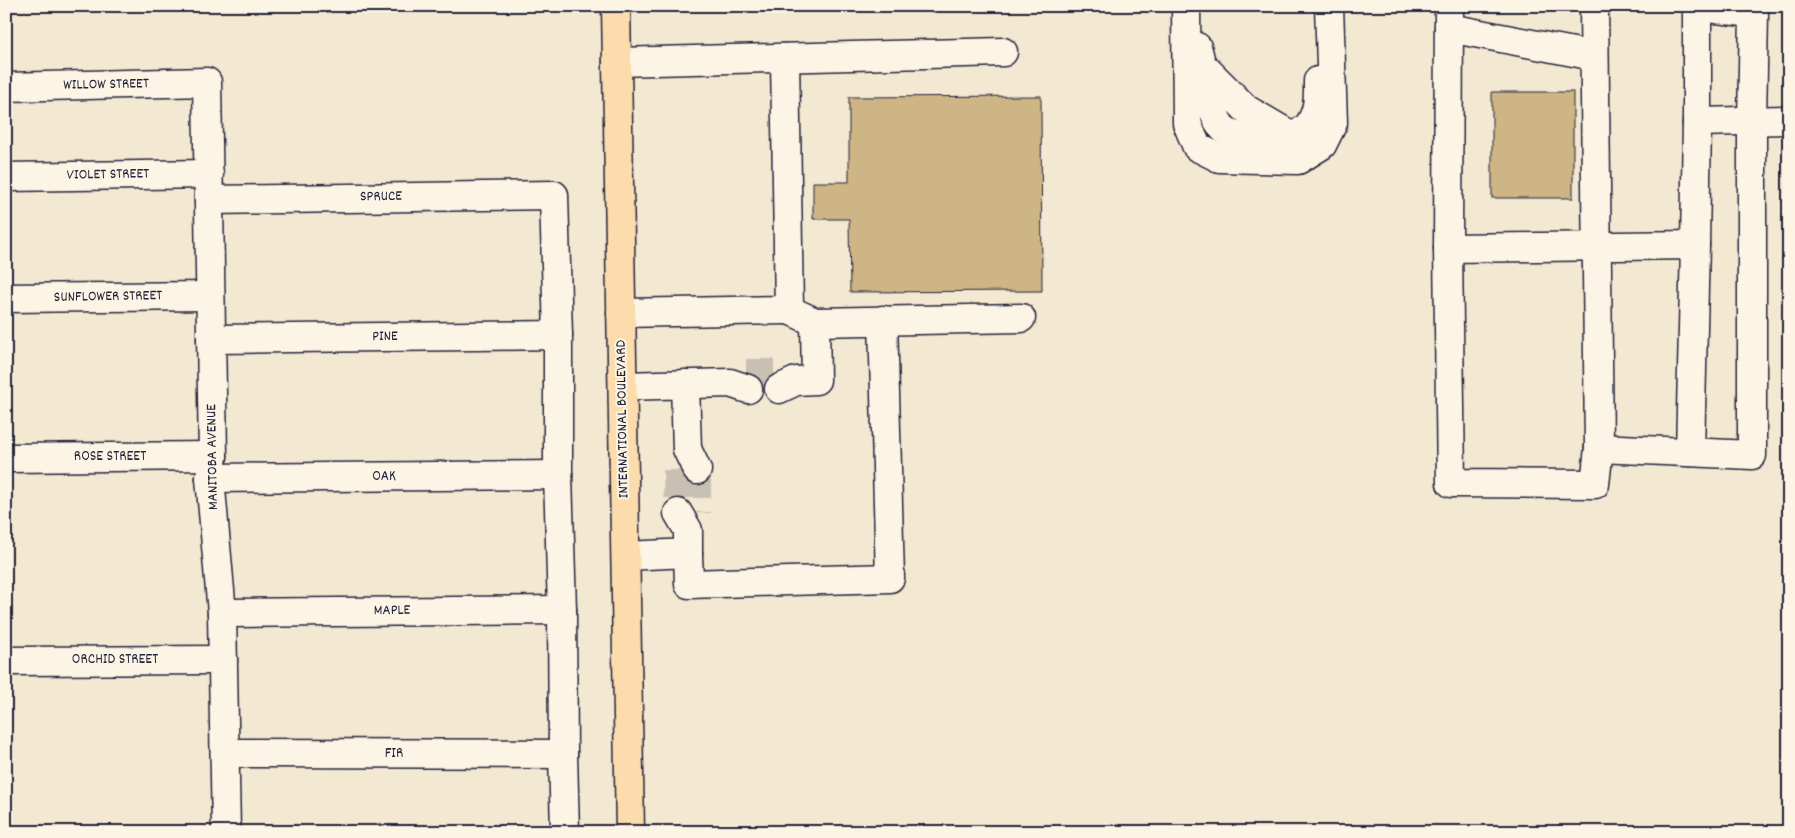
<svg xmlns="http://www.w3.org/2000/svg" width="1795" height="838" font-family="Dekko,sans-serif">
<rect width="100%" height="100%" fill="#f3e8d2"/>
<filter id="ink" filterUnits="userSpaceOnUse"><feTurbulence type="fractalNoise" baseFrequency=".02" numOctaves="2"/><feDisplacementMap in="SourceGraphic" scale="10" xChannelSelector="R" yChannelSelector="G"/><feConvolveMatrix kernelMatrix="1 2 1 2 8 2 1 2 1" color-interpolation-filters="sRGB"/></filter>
<g filter="url(#ink)">
<g fill="#ceb585" stroke="#22223b">
<rect x="1492" y="92" width="81" height="106"/>
<polygon points="1041,96 1042,291 850,292 849,219 813,219 813,182 849,182 849,97"/>
</g>
<g fill="none" stroke-linecap="round" stroke-linejoin="round">
<g stroke="#c9c0b4" stroke-width="28" stroke-dasharray="28 14" stroke-linecap="butt">
<polyline points="746,373 778,373"/>
<polyline points="677,470 678,513"/>
<polyline points="697,470 697,513"/>
</g>
<g stroke="#22223b" stroke-width="31">
<g id="minor">
<polyline points="1186,6 1187,123 1197,147 1219,158 1298,160 1322,145 1333,123 1329,6"/>
<polyline points="1449,6 1448,248 1451,483 1595,484 1599,448"/>
<polyline points="1594,6 1599,448 1752,455 1752,121 1754,13 1697,7 1697,125"/>
<polyline points="1449,28 1594,56"/>
<path d="M1197,47C1203,66 1210,119 1225,130C1231,134 1244,138 1251,139C1265,140 1301,137 1309,125C1319,111 1318,97 1318,81"/>
<polyline points="617,62 1003,52"/>
<polyline points="1203,66 1246,109 1292,136"/>
<polyline points="6,87 207,82 213,456 210,478 222,613 226,832"/>
<polyline points="6,177 209,174"/>
<polyline points="209,200 554,195 558,335 558,475 562,610 563,754 565,832"/>
<polyline points="1448,248 1695,245 1697,122 1789,120"/>
<polyline points="6,298 209,296"/>
<polyline points="789,310 815,322 1021,318"/>
<polyline points="621,313 789,310 785,58"/>
<polyline points="211,339 558,335"/>
<polyline points="685,384 687,449 697,470"/>
<polyline points="623,386 730,383 748,389"/>
<polyline points="779,389 796,381 816,380 815,322"/>
<polyline points="1690,452 1695,245"/>
<polyline points="6,458 213,456"/>
<polyline points="210,478 558,475"/>
<polyline points="688,553 689,584 890,578 883,320"/>
<polyline points="626,556 688,553 688,530 678,513"/>
<polyline points="222,613 562,610"/>
<polyline points="6,661 223,660"/>
<polyline points="225,753 563,754"/>
</g>
</g>
<g stroke="#22223b" stroke-width="31">
<polyline id="major" points="616,6 630,832"/>
</g>
<use href="#minor" stroke="#fcf5e5" stroke-width="28"/>
<use href="#major" stroke="#fcdcac" stroke-width="28"/>
</g>
</g>
<g text-anchor="middle" dominant-baseline="central" stroke-width="4" stroke-linejoin="round" paint-order="stroke">
<g font-size="15" fill="#22223b" stroke="#fcf5e5">
<text transform="translate(106 85) rotate(-1)">WILLOW STREET</text>
<text transform="translate(108 175) rotate(-1)">VIOLET STREET</text>
<text transform="translate(381 197) rotate(-1)">SPRUCE</text>
<text transform="translate(108 297) rotate(-1)">SUNFLOWER STREET</text>
<text transform="translate(385 337) rotate(-1)">PINE</text>
<text transform="translate(623 419) rotate(-91)">INTERNATIONAL BOULEVARD</text>
<text x="110" y="457">ROSE STREET</text>
<text transform="translate(213 457) rotate(-91)">MANITOBA AVENUE</text>
<text x="384" y="477">OAK</text>
<text transform="translate(392 611) rotate(-1)">MAPLE</text>
<text x="115" y="660">ORCHID STREET</text>
<text x="394" y="754">FIR</text>
</g>
</g>
<rect width="1795" height="838" fill="none" stroke="#fcf5e5" stroke-width="25"/>
<rect x="12" y="12" width="1770" height="813" fill="none" stroke="#22223b" stroke-width="2" filter="url(#ink)"/>
</svg>
